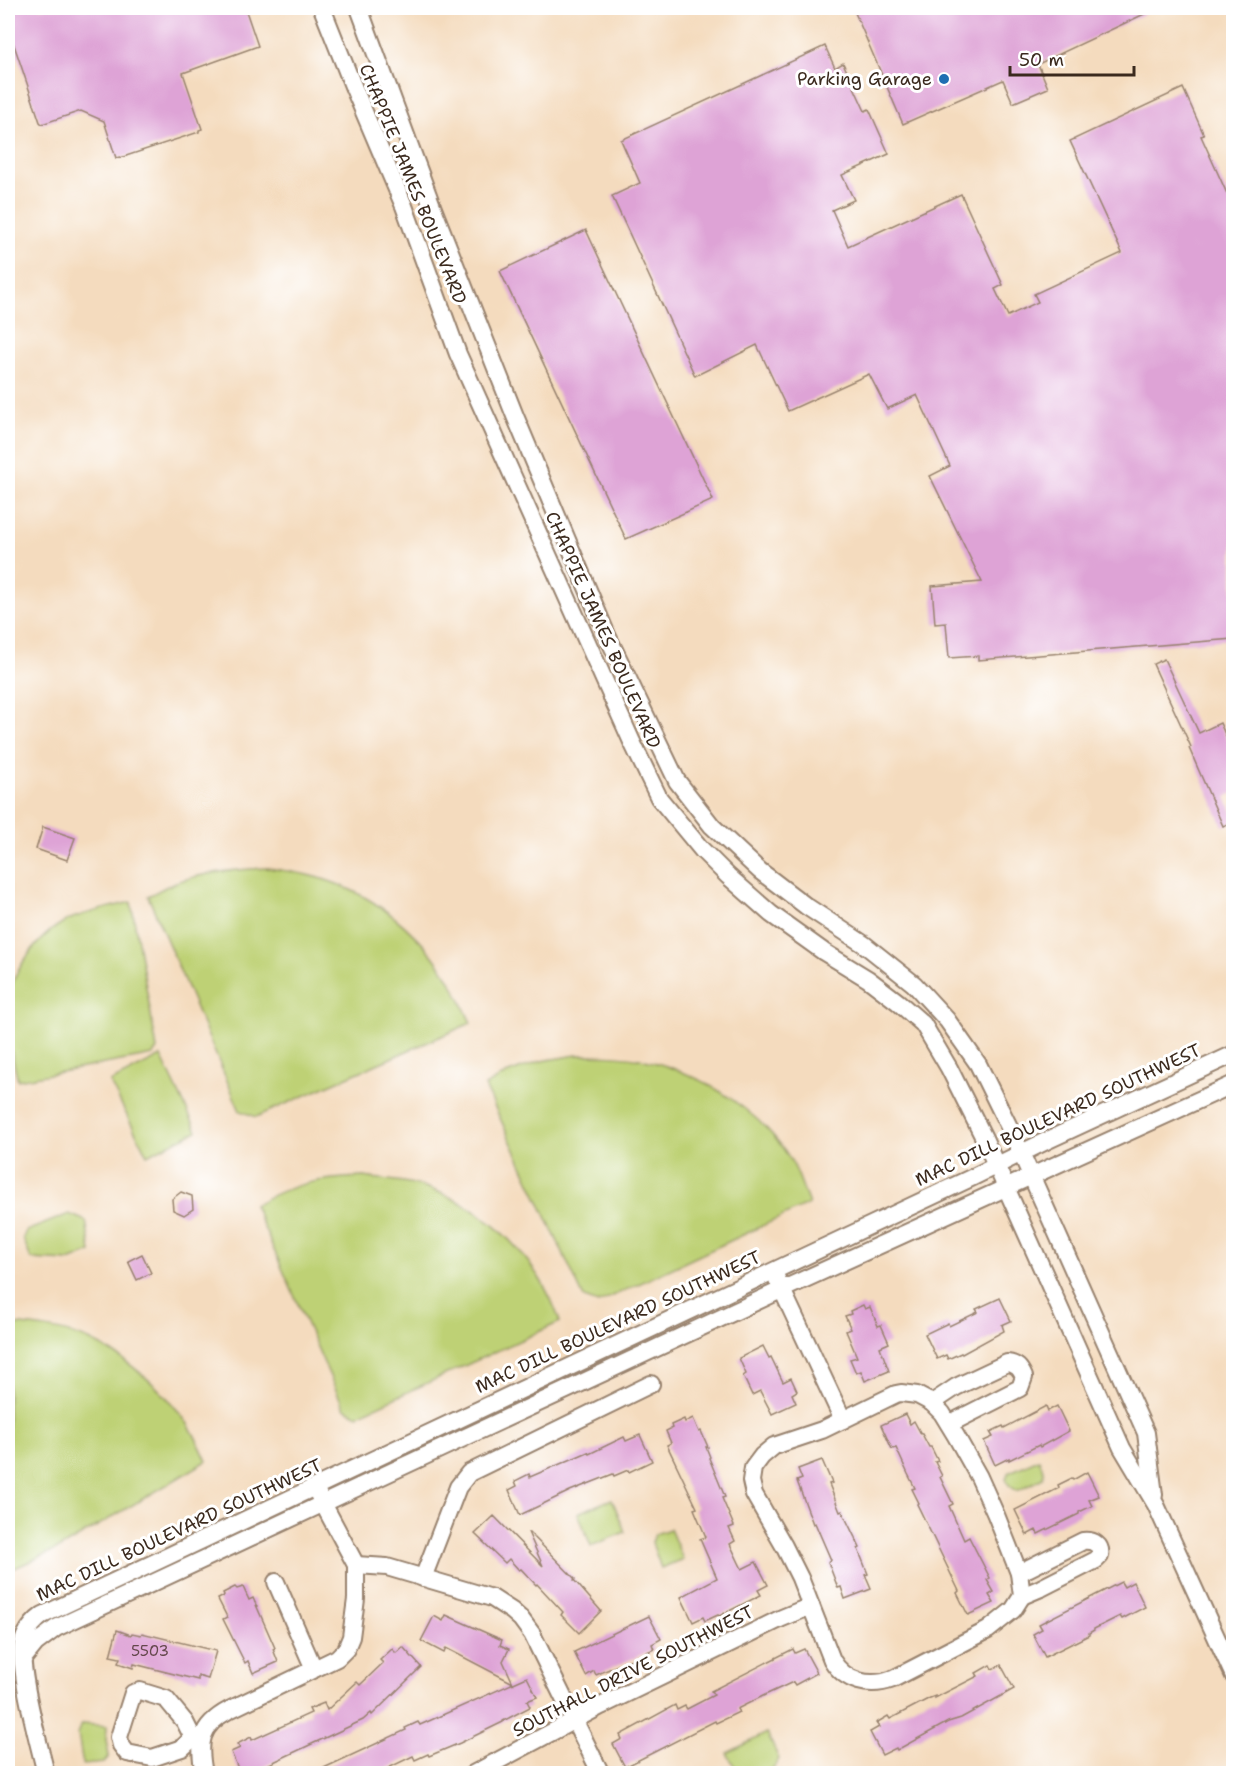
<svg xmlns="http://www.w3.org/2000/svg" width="1241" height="1781" font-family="'Shantell Sans',sans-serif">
<rect width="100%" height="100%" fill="#fff"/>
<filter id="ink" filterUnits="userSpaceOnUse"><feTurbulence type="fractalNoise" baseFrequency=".0167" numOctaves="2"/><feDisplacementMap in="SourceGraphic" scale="12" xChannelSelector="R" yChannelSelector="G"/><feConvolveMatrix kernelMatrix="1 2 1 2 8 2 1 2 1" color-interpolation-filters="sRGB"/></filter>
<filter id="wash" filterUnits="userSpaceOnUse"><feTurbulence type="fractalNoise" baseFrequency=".008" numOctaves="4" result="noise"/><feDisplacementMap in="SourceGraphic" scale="24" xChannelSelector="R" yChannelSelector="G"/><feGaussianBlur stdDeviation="1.35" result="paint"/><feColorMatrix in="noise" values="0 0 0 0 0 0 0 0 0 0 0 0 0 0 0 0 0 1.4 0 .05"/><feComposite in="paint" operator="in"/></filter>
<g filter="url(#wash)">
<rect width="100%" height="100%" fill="#f4dbbe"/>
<g fill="#bed174" stroke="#7c7e49" stroke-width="1.5">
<path d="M269,868C292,872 315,875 337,884C386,903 430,943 455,989C461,1000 466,1012 471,1023L256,1117L240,1111L148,896C156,892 165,887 174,883C204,872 237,869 269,868Z"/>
<path d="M131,902L157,1049L153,1055L18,1080C12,1056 3,1022 8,998C14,967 43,929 73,918C91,911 112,907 131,902Z"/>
<path d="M577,1055C600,1055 622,1055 645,1060C701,1073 766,1113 794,1166C800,1178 804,1192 809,1204L598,1303L584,1298L485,1086L506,1074L541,1061Z"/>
<polygon points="161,1056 197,1131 147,1155 110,1082"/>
<path d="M364,1177C385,1180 408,1181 428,1188C490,1210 539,1260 560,1322L358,1415L344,1408L254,1205C293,1183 321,1178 364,1177Z"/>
<polygon points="69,1214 86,1221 91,1252 69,1261 31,1259 23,1238 26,1231"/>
<path d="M8,1324C35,1326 64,1329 89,1340C128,1358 163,1389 188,1424C195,1435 201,1448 207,1461L60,1548L8,1571Z"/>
<polygon points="1039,1460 1044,1471 1043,1478 1017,1491 1009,1485 1006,1479 1008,1473 1034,1461"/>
<polygon points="612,1499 625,1532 591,1546 578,1513"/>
<polygon points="670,1529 683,1559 661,1568 652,1543 655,1534"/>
<polygon points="82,1724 107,1726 106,1740 109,1756 104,1763 83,1765 78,1734"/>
<polygon points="767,1733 779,1759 770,1773 738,1773 727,1753"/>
</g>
<g id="blocks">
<g fill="#dea3d6">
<polygon points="8,8 245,8 258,46 183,73 202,129 199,130 199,132 120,158 120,157 116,158 104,121 81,111 42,124 40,122 8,27"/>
<polygon points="853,8 1157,8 1038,64 1048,88 1013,103 1003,80 903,124"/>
<polygon points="825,46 835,68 843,63 865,111 869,109 889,154 842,175 854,200 832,210 848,246 961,194 1003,285 995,289 1008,316 1038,302 1034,294 1122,253 1070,141 1183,88 1204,135 1201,136 1233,207 1233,639 978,660 978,656 949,658 946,623 935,624 932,586 982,582 930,476 950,466 917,395 887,409 869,374 788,411 757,345 695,376 612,196 640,183 621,140"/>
<polygon points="586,230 713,500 626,539 500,271"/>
<polygon points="1164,659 1199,733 1220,723 1233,752 1233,793 1226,797 1233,814 1233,822 1223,826 1189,748 1191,747 1153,664"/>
<polygon points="43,827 75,838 67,860 36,849"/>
<polygon points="181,1192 192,1196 193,1209 184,1215 173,1210 172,1199"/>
<polygon points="142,1254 151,1273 137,1280 128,1261"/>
<polygon points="1000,1298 1011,1321 1002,1325 1004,1331 962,1354 961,1353 948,1359 946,1355 937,1359 925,1334 948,1323 949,1326 978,1312 976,1309"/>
<polygon points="863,1305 865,1309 870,1307 878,1326 881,1325 889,1343 880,1347 889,1371 865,1381 861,1371 856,1373 850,1359 857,1357 846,1331 851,1329 845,1316 851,1314 850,1311"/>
<polygon points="763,1346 769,1358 771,1357 783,1382 791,1378 797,1391 792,1394 796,1403 772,1414 760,1391 752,1395 743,1376 746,1374 739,1358"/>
<polygon points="1046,1406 1048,1411 1057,1406 1069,1431 1040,1447 1039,1445 1009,1460 1009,1458 995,1465 984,1441 993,1437 990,1432 1003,1426 1004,1428"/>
<polygon points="905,1414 910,1424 914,1421 921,1434 922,1434 929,1447 931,1447 938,1461 935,1462 942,1476 940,1477 953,1504 949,1506 953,1515 964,1540 969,1537 990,1578 987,1580 994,1592 989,1595 994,1603 968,1615 957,1593 959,1591 917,1504 919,1503 912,1489 915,1488 908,1474 896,1448 892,1449 881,1425"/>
<polygon points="693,1418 699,1432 701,1431 708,1447 706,1447 710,1457 709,1458 725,1497 722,1498 734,1526 729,1528 735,1541 730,1544 742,1569 756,1562 768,1585 758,1590 761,1595 719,1616 718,1615 705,1621 703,1617 693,1622 681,1597 717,1578 700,1539 706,1537 694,1509 697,1508 667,1445 671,1443 666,1431 672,1428 671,1425 684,1419 685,1422"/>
<polygon points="640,1435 652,1461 629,1472 628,1470 614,1476 613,1474 570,1491 520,1515 509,1490 517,1486 515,1481 529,1474 530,1477 588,1452 589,1454 624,1437 626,1441"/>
<polygon points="822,1460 832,1483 829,1484 840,1512 842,1511 860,1548 858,1549 868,1574 865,1575 871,1589 845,1599 841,1587 838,1588 828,1562 831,1560 815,1523 813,1524 797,1481 802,1479 798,1469"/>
<polygon points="1087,1472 1099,1496 1089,1500 1092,1506 1079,1512 1079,1514 1038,1534 1036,1530 1027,1535 1015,1510 1059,1488 1058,1485 1072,1478 1073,1480"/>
<polygon points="494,1516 543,1566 528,1532 529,1532 575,1579 574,1580 601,1611 579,1633 561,1615 563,1612 537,1584 536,1585 521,1569 519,1570 509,1559 505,1563 475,1534"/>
<polygon points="1121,1582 1124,1587 1133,1582 1145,1607 1122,1619 1120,1616 1094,1629 1094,1630 1089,1633 1089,1635 1045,1657 1033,1634 1042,1629 1039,1624"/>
<polygon points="235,1587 237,1589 243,1587 249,1600 253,1598 275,1648 273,1649 278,1662 253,1673 248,1661 245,1663 223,1619 227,1617 218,1599 224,1596 223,1593"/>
<polygon points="446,1615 502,1640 500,1645 509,1649 503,1661 513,1683 446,1648 444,1653 421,1641 434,1616 443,1621"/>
<polygon points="649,1616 661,1639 652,1644 654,1649 596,1675 594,1671 586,1676 574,1652"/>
<polygon points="117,1630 131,1635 132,1633 141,1635 142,1633 216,1651 208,1679 198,1676 198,1680 134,1664 133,1668 118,1663 120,1658 110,1656"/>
<polygon points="403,1647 421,1667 372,1715 371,1713 363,1720 265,1766 265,1767 252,1773 240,1773 231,1752 240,1748 237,1744 251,1737 252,1740 311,1713 309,1709 324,1703 327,1710 357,1682 360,1685 383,1663 380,1660 392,1649 396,1653"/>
<polygon points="793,1649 795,1653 804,1649 817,1673 795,1685 793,1682 765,1695 737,1709 739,1712 716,1723 715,1721 625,1767 613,1744 622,1739 620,1735 675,1705 677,1710 685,1706 687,1709 714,1695 711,1691"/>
<polygon points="990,1665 992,1669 1001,1665 1014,1689 961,1718 948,1722 897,1750 896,1748 882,1755 870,1732 879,1727 876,1723 888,1716 890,1719 930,1698 935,1696 935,1698 978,1676 976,1673"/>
<polygon points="527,1677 537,1697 527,1701 530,1707 503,1721 503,1722 460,1743 429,1756 428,1754 415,1760 413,1756 386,1769 388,1773 313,1773 406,1730 405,1728 418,1722 420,1725"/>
</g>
</g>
</g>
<g filter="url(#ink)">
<use href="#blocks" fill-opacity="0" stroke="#98826e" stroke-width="1.5"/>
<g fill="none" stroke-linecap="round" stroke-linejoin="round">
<g stroke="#98826e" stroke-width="20">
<g id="minor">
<polyline points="322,8 353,86 404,206 458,354 632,742 659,798 702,850 728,876 771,914 824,952 868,979 898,1002 923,1024 949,1068 984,1138 1122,1448 1156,1505 1234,1676"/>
<polyline points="359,8 432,206 515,416 607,635 677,781 712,826 760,871 806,906 865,945 914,984 947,1020 978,1064 1014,1137 1146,1433 1154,1495"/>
<polyline points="777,1279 843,1420"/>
<path d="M901,1393L917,1395L932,1403L942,1413L956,1436L979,1477L996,1515L1019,1573L1022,1596L1013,1610L988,1630L893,1679C870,1688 845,1682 832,1660L800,1578L784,1546L754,1494L751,1481L753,1468L762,1456L774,1446L822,1430L896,1394Z"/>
<path d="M932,1403L956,1387L1007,1363C1017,1364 1020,1368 1024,1377L1020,1388L949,1424"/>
<polyline points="356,1565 387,1567 492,1598 512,1611 521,1619 532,1634 601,1774"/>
<path d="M1019,1573L1083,1541C1094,1540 1102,1545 1100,1556L1096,1560L1041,1588L1022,1596"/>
<polyline points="423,1578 458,1487 469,1473 651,1384"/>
<polyline points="276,1582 314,1669"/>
<polyline points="23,1659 36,1643 56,1628 781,1290 1234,1084"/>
<polyline points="193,1738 182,1748 152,1758 127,1753 121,1745 119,1737 133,1693 140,1691 166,1699 185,1722 193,1738 201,1741"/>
<path d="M46,1774C40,1747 14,1658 25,1636C29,1628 36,1620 43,1615L971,1178L1046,1141L1234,1054"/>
<path d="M204,1774C198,1743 199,1726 229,1710L337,1658L346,1649L351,1637L356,1599V1565L318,1494"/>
<polyline points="473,1774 601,1706 782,1618 811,1606"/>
</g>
</g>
<use href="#minor" stroke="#fff" stroke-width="16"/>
</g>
</g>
<circle fill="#1f6fb2" stroke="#fff" stroke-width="2" cx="944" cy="79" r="6"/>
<g text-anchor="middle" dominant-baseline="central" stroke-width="6" stroke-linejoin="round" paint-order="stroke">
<g font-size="15" fill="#64484c">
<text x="150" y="1651">5503</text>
</g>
<g font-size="18" fill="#3b2a1e" stroke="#fff" text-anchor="end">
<text x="932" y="79">Parking Garage</text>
</g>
<g font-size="18" fill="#3b2a1e" stroke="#fff">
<text transform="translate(413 184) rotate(68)">CHAPPIE JAMES BOULEVARD</text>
<text transform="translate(603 630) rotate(66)">CHAPPIE JAMES BOULEVARD</text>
<text transform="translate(1058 1115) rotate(-25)">MAC DILL BOULEVARD SOUTHWEST</text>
<text transform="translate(618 1322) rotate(-25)">MAC DILL BOULEVARD SOUTHWEST</text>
<text transform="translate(179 1530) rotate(-25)">MAC DILL BOULEVARD SOUTHWEST</text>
<text transform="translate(633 1671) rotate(-27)">SOUTHALL DRIVE SOUTHWEST</text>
</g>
</g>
<rect width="1241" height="1781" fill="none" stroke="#fff" stroke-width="30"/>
<path d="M1010 66v9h124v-9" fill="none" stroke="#3b2a1e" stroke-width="3"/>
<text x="1019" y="66" font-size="18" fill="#3b2a1e" stroke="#ffffff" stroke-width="4.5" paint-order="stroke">50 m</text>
</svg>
